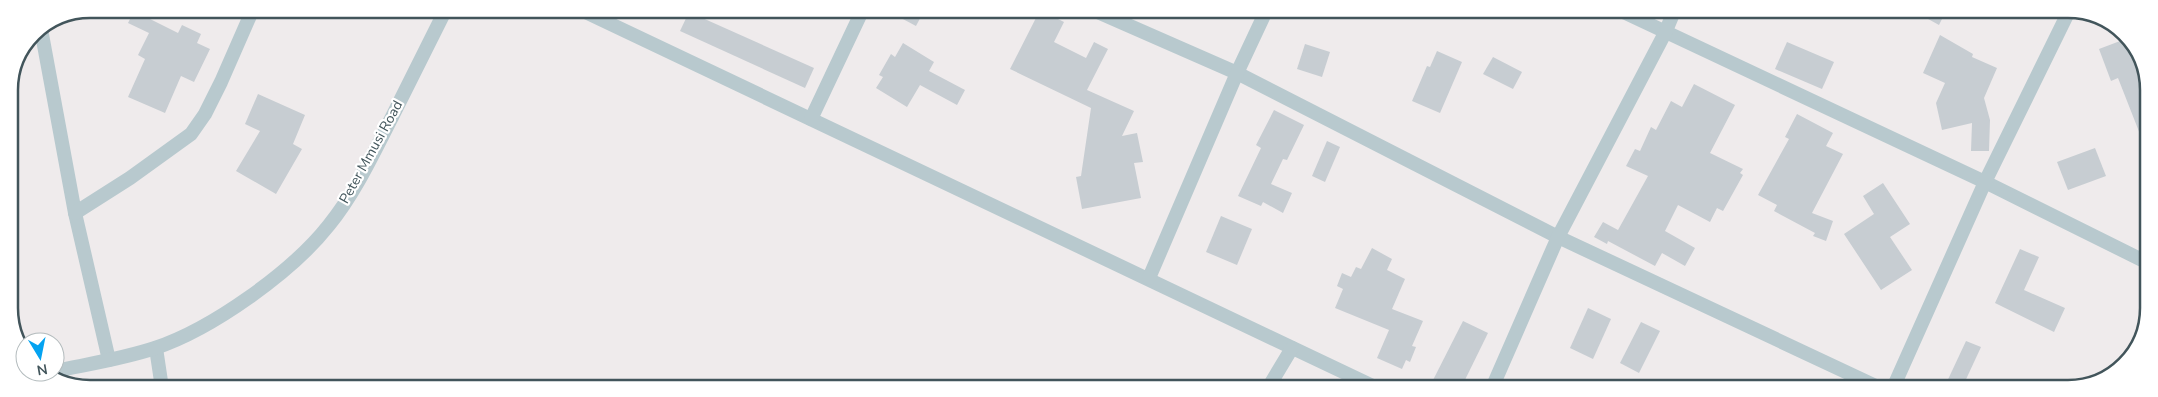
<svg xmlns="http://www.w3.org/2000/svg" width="2158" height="397" font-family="'Nunito Sans',sans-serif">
<rect width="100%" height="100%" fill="#efebec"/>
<polygon fill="#fed7dd" points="124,380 132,388 79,387"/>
<g fill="#c7cdd2">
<polygon points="884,9 925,9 916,26"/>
<polygon points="1910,9 1947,9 1939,25"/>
<polygon points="1040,10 1064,22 1054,42 1086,58 1094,42 1108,49 1087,90 1134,111 1122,136 1137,133 1143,162 1134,163 1141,198 1082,209 1076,177 1081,176 1091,108 1010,69"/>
<polygon points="134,11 178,33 182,25 201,34 197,43 210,49 194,82 181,76 165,113 128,97 145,59 138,55 149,33 128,23"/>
<polygon points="689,12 814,68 805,88 680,31"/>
<polygon points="1940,35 1973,54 1972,57 1997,68 1984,98 1990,120 1989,151 1971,151 1972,123 1942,130 1936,103 1945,83 1923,73"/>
<polygon points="2128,38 2148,74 2147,152 2118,78 2111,81 2099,49"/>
<polygon points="1787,42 1834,62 1822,89 1775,69"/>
<polygon points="903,43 934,62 929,71 965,90 957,105 920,85 907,107 876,88 883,77 879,75 891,54 895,57"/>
<polygon points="1305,44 1330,52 1322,77 1297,69"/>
<polygon points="1437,51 1462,62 1440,113 1412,101 1427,66 1430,67"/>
<polygon points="1493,57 1522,72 1513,89 1483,74"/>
<polygon points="1694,84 1735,105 1710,153 1743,169 1740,173 1743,175 1723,211 1717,208 1710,222 1678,205 1665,231 1695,248 1685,266 1662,253 1655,266 1608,241 1607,244 1594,237 1603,222 1618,230 1648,176 1626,166 1635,149 1640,151 1651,127 1656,130 1671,101 1682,107"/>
<polygon points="258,94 305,115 293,144 302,149 276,194 236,171 260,131 245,124"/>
<polygon points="1274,110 1304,125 1287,160 1283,159 1271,184 1292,193 1283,213 1263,202 1261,206 1238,196 1261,148 1256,145"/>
<polygon points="1797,114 1833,133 1826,146 1843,154 1812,213 1833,221 1826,241 1813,236 1815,233 1774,211 1777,205 1758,195 1789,139 1785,137"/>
<polygon points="1327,141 1340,147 1325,182 1312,176"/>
<polygon points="2095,148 2106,176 2068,190 2057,162"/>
<polygon points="1883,183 1910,224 1890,237 1912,270 1881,290 1844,234 1874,214 1863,196"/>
<polygon points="1221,216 1252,229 1237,265 1206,252"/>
<polygon points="1372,248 1392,259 1387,270 1405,279 1392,309 1423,321 1412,346 1416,347 1410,362 1406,360 1402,369 1377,358 1389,330 1335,308 1343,289 1337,286 1342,273 1351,277 1356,267 1361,269"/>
<polygon points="2020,249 2039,257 2024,290 2065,308 2054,332 1995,303"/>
<polygon points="1588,308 1611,319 1593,359 1570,348"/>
<polygon points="1463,321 1488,333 1461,388 1429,388"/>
<polygon points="1641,322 1660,331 1639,373 1620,363"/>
<polygon points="1966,341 1981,347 1962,388 1944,388"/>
</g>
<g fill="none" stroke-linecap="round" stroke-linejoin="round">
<g stroke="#b8c9ce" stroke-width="14">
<polyline points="579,9 1377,388"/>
<polyline points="1091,9 1237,73 1558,237 1880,388"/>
<polyline points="1617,9 1985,182 2148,263"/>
<polyline points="41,29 75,213 109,360"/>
<polyline points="811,119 863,9"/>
<polyline points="75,213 130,178 191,134 205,114 221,82 253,9"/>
<polyline points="1149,278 1237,73 1267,9"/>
<polyline points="156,348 162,388"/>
<path d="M55,371C88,364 122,359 155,348C212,329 292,272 329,225C355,193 373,154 392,117C410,81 428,45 446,9"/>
<polyline points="1268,388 1292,348"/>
<polyline points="1492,388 1558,237 1665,33 1675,9"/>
<polyline points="1893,388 1985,182 2070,9"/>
</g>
</g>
<g text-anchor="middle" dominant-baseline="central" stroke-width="4.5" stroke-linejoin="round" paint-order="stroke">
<g font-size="14" fill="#42555b" stroke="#fff">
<text transform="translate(371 152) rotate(-61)">Peter Mmusi Road</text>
</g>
</g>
<path d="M0 0H2158V397H0ZM90 18H2068A72 72 0 0 1 2140 90V308A72 72 0 0 1 2068 380H90A72 72 0 0 1 18 308V90A72 72 0 0 1 90 18Z" fill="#fff" fill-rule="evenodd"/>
<path fill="none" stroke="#42555b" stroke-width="2.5" d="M90 18H2068A72 72 0 0 1 2140 90V308A72 72 0 0 1 2068 380H90A72 72 0 0 1 18 308V90A72 72 0 0 1 90 18Z"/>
<g transform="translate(40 357) rotate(170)"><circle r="24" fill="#ffffff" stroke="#b3bbbd"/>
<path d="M0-4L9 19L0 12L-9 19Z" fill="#04a3f1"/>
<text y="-8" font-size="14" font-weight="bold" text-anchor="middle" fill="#42555b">N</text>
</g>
</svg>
